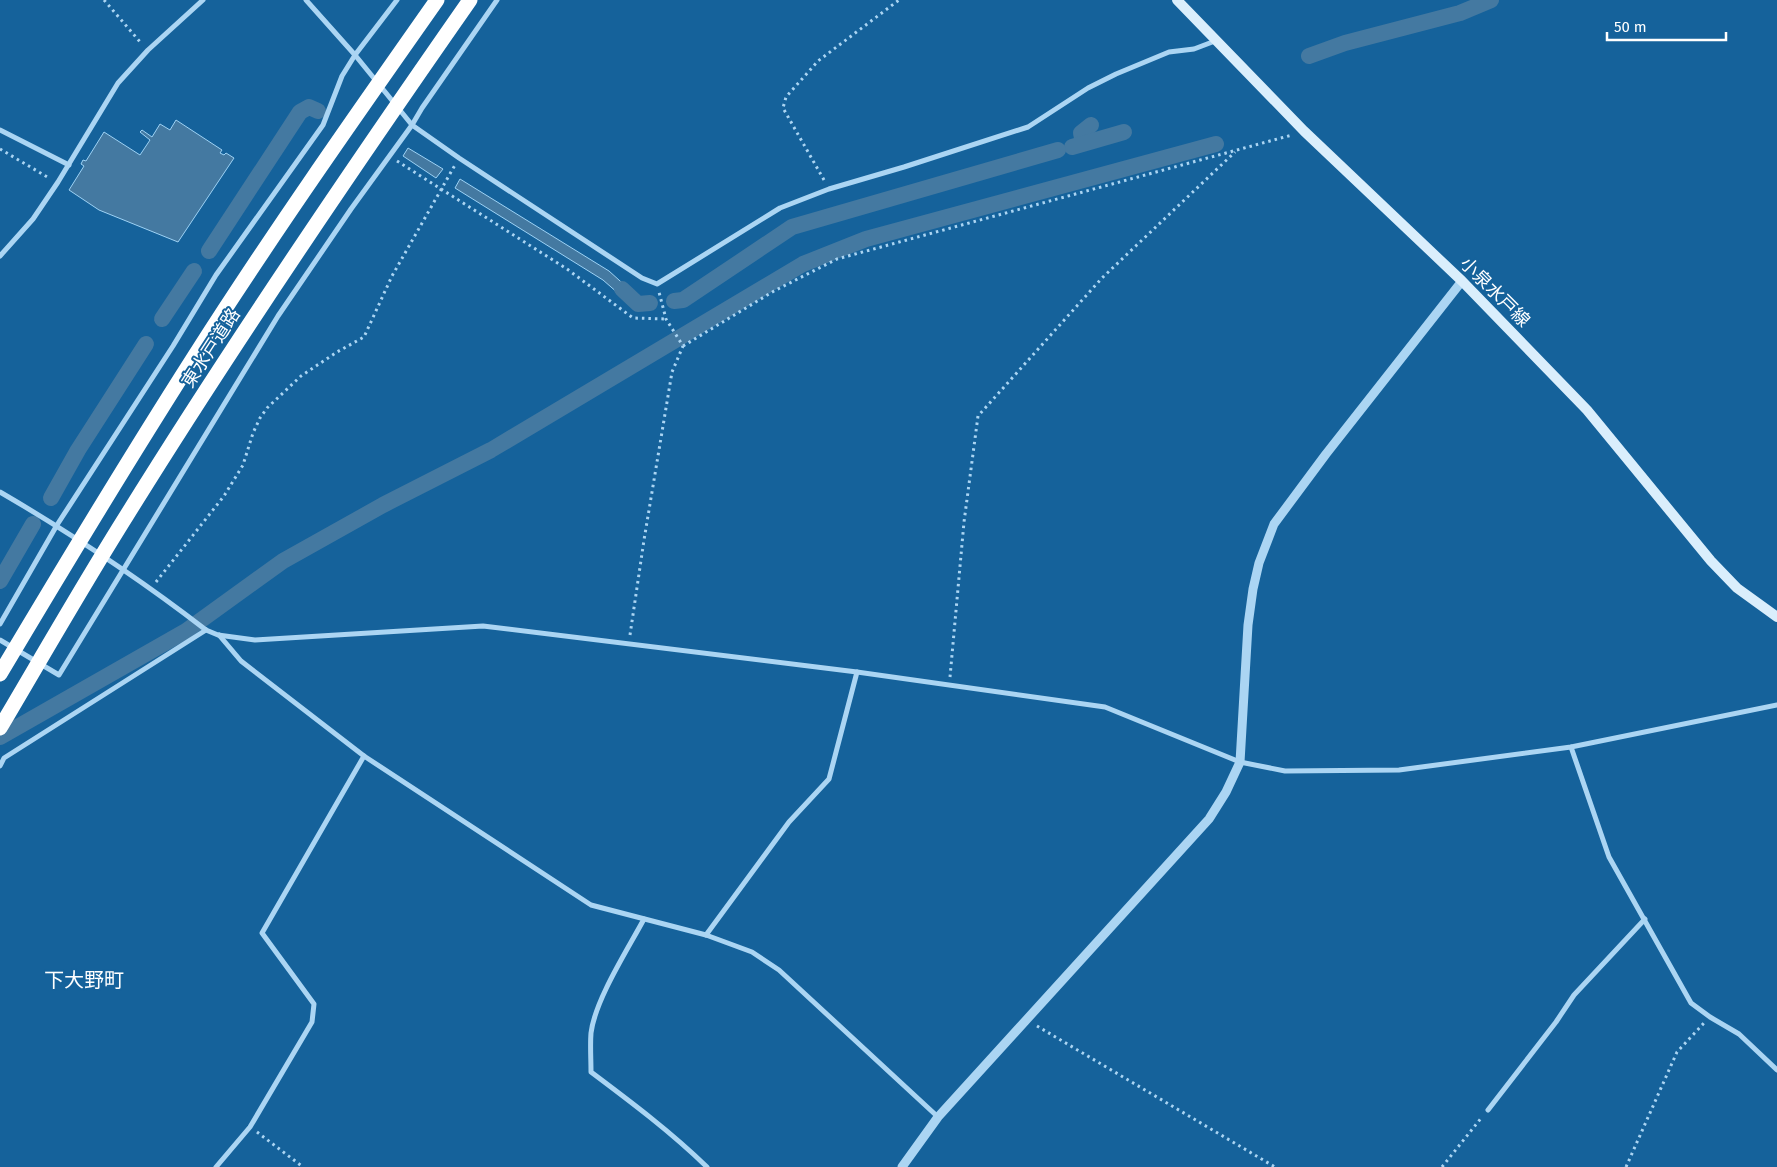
<svg xmlns="http://www.w3.org/2000/svg" width="1777" height="1167" font-family="'Fira Sans','Noto Sans JP',sans-serif">
<rect width="100%" height="100%" fill="#15629b"/>
<g fill="#4479a1" stroke="#9dd2f5">
<polygon points="176,120 222,150 220,153 224,155 226,153 234,158 178,242 99,210 69,190 84,166 81,164 83,160 86,161 104,132 140,155 150,140 140,132 142,130 152,137 160,124 170,130"/>
<polygon points="408,148 443,169 436,178 403,156"/>
<polygon points="460,179 609,271 640,299 635,308 603,280 455,188"/>
</g>
<g fill="none" stroke-linecap="round" stroke-linejoin="round">
<g stroke="#4479a1" stroke-width="16">
<polyline points="1309,56 1345,43 1460,13 1491,0"/>
<polyline points="1083,143 1081,133 1091,125"/>
<polyline points="1072,147 1124,132"/>
<polyline points="209,251 300,112 309,107 318,111"/>
<polyline points="622,289 638,304 650,303"/>
<polyline points="674,301 683,300 792,227 1058,150"/>
<polyline points="162,319 194,271"/>
<polyline points="51,498 78,450 146,344"/>
<polyline points="0,581 33,524"/>
<polyline points="0,737 186,631 283,561 383,505 491,450 803,264 866,239 1216,144"/>
</g>
<g stroke="#abd5f3" stroke-width="3" stroke-dasharray="2.5 4" stroke-linecap="butt">
<polyline points="104,0 141,43"/>
<polyline points="0,149 49,178"/>
<polyline points="397,161 567,269 633,318 666,319"/>
<polyline points="824,180 783,108 786,97 818,61 899,0"/>
<polyline points="683,346 774,291 837,259 1292,135"/>
<polyline points="156,582 224,496 243,465 253,433 260,418 267,408 301,376 337,352 364,337 392,276 455,165"/>
<polyline points="630,635 644,540 672,372 683,346 666,319 659,292"/>
<polyline points="950,677 964,522 978,416 1102,278 1235,152"/>
<polyline points="1037,1026 1275,1167"/>
<polyline points="257,1132 303,1167"/>
<polyline points="1442,1167 1482,1117"/>
<polyline points="1626,1167 1677,1052 1704,1023"/>
</g>
<g stroke="#abd5f3" stroke-width="5">
<polyline points="306,0 355,55 412,125 459,158 642,278 657,284 780,208 829,189 904,167 1028,127 1088,88 1116,74 1169,52 1194,49 1215,41"/>
<polyline points="0,130 69,165"/>
<polyline points="0,256 33,219 58,182 118,83 148,50 203,0"/>
<path d="M0,492C72,534 140,579 206,630L218,635L255,640L483,626L857,672L1105,707L1240,762L1285,771L1399,770L1571,747L1777,705"/>
<polyline points="0,624 57,525 173,346 216,275 323,125 342,76 355,55 397,0"/>
<polyline points="219,635 241,661 364,756 591,905 706,935 752,952 779,970 938,1117"/>
<polyline points="0,640 59,675 278,316 351,209 412,125 422,108 497,0"/>
<polyline points="1571,747 1609,857 1691,1003 1710,1017 1739,1034 1777,1070"/>
<polyline points="0,766 4,758 206,630"/>
<path d="M644,919C628,949 595,1000 591,1033C590,1045 591,1059 591,1072C631,1102 671,1132 707,1167"/>
<polyline points="706,935 789,822 829,779 857,672"/>
<polyline points="1488,1110 1556,1022 1574,995 1645,919"/>
<polyline points="216,1167 250,1127 312,1022 314,1004 262,933 364,756"/>
</g>
<polyline stroke="#abd5f3" stroke-width="9" points="902,1167 938,1117 1209,819 1226,792 1240,762 1248,625 1253,589 1259,563 1274,524 1326,454 1462,281"/>
<polyline stroke="#daeefc" stroke-width="10" points="1177,0 1304,131 1462,281 1587,410 1711,561 1737,588 1777,617"/>
<g stroke="#fff" stroke-width="15">
<path d="M0,674C63,568 127,462 194,357C271,236 354,118 437,0"/>
<path d="M0,728C42,657 83,585 127,515C236,339 352,169 470,0"/>
</g>
</g>
<g text-anchor="middle" dominant-baseline="central" stroke-width="4" stroke-linejoin="round" paint-order="stroke">
<g font-size="18" fill="#fff" stroke="#15629b">
<text transform="translate(1495 292) rotate(45)">小泉水戸線</text>
<text transform="translate(211 348) rotate(-57)">東水戸道路</text>
</g>
<g font-size="20" fill="#fff" stroke="#15629b">
<text x="84" y="980">下大野町</text>
</g>
</g>
<path d="M1607 32v8h119v-8" fill="none" stroke="#ffffff" stroke-width="2.5"/>
<text x="1614" y="32" font-size="15" fill="#ffffff" stroke="#15629b" stroke-width="4" paint-order="stroke">50 m</text>
</svg>
